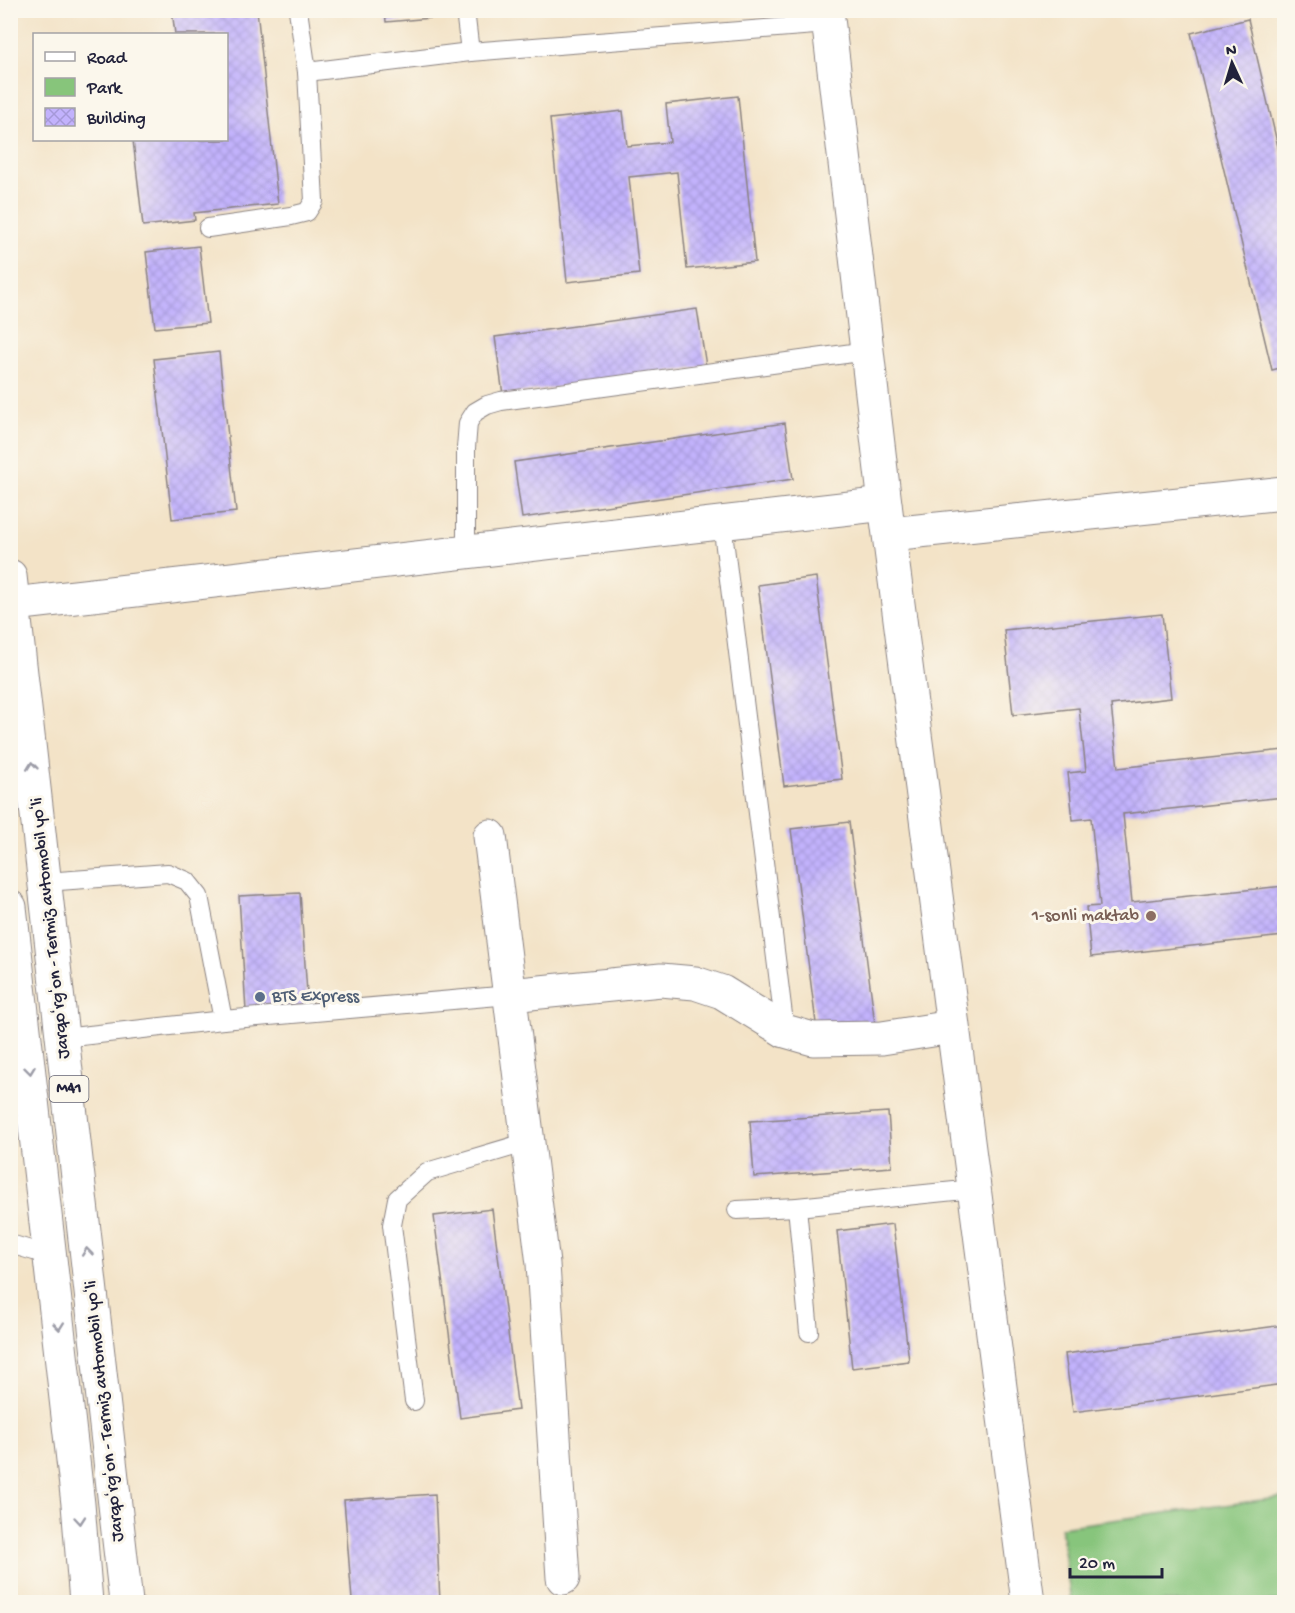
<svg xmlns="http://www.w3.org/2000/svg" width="1295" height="1613" font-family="'Gochi Hand',sans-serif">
<defs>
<pattern id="building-cross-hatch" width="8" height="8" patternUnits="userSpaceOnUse" patternTransform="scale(1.5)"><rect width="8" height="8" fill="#c2b2fc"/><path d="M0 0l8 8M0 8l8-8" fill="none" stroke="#a699d9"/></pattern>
</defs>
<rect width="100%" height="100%" fill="#fbf7ec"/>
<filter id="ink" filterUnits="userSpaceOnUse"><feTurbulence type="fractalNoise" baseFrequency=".0167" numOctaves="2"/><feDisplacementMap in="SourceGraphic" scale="12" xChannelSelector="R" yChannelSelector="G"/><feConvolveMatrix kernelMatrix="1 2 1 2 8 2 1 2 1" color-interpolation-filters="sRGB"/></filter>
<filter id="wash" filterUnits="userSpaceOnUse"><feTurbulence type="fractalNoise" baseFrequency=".008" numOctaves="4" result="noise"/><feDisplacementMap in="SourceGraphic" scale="24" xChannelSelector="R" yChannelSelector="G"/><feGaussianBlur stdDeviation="1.35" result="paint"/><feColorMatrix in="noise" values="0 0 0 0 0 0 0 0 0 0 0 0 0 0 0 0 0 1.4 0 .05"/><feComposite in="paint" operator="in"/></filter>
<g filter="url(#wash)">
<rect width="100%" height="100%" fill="#f3e3c7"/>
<polygon fill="#87c57b" stroke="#54745b" stroke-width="1.5" points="1284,1497 1284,1602 1071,1602 1061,1527"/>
<g id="blocks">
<g fill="url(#building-cross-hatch)">
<polygon points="172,10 257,10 278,204 194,213 195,220 143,226 133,140 226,140 226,34 175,34"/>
<polygon points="385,10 453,10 454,16 386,22"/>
<polygon points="1248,19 1284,172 1284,367 1272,370 1191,33"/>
<polygon points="738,96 755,262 687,269 677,172 629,177 639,274 567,282 550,119 623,111 627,146 670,142 666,104"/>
<polygon points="199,246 208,323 155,328 146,252"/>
<polygon points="697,309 706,366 503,395 495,337"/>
<polygon points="219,352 236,512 172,519 154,359"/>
<polygon points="785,423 793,479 522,518 514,462"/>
<polygon points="816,577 842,779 784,786 758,585"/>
<polygon points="1162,614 1171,698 1111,705 1118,768 1284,750 1284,797 1123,814 1132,902 1284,886 1284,936 1091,957 1086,907 1100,906 1091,818 1073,820 1068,773 1086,771 1079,708 1013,715 1004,630"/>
<polygon points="849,822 875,1024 817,1031 791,829"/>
<polygon points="300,893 308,1007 246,1011 239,896"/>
<polygon points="888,1112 892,1167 754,1177 750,1121"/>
<polygon points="492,1209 518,1410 460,1418 434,1216"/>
<polygon points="893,1224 909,1361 852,1368 837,1231"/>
<polygon points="1284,1325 1284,1384 1073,1412 1065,1354"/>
<polygon points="435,1494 440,1602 346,1602 352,1600 344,1500"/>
</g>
</g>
</g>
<g filter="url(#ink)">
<use href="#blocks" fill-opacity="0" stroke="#8a8281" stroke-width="1.5"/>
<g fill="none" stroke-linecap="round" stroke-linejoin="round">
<g stroke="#8a8281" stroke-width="20">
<g id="lane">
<polyline points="465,10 470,52"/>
<polyline points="307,72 470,52 828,24"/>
<polyline points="208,228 291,216 307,212 314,201 307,72 298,10"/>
<polyline points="722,523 785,1031"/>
<polyline points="466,552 466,448 468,423 475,412 487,405 501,401 867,351"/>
<polyline points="45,882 168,873 187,881 199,896 223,1020 63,1038"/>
<polyline points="223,1020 510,995"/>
<polyline points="797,1207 809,1332"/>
<polyline points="737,1210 797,1207 974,1189"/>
<polyline points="10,1244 51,1256"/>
<polyline points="414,1401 392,1225 397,1199 427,1172 528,1142"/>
</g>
</g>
<g stroke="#8a8281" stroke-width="35">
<g id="street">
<polyline points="890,534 1284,493"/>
<polyline points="14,604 885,504"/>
<polyline points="490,836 543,1264 563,1578"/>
<polyline points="510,995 661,980 695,983 722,992 785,1031 813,1039 882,1038 952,1027"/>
</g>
</g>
<g stroke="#8a8281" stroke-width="35">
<polyline id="secondary" points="827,10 885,504 1028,1602"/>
</g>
<g stroke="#8a8281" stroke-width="35">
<g id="highway">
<polyline points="10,576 126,1602"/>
<polyline points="10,907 78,1504 86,1602"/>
</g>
</g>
<use href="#lane" stroke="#fff" stroke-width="18"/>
<use href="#street" stroke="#fff" stroke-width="33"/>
<use href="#secondary" stroke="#fff" stroke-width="33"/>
<use href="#highway" stroke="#fff" stroke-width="33"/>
</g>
<defs><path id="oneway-chevron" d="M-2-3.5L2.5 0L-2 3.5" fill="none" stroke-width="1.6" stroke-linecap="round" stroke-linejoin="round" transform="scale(1.5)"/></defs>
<g stroke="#9c9ca7">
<use href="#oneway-chevron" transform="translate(32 766) rotate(-96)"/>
<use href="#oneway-chevron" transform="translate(30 1070) rotate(83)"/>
<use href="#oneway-chevron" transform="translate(87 1252) rotate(-96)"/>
<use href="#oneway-chevron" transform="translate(59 1326) rotate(84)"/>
<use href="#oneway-chevron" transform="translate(80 1520) rotate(85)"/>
</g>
</g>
<circle fill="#8d6e63" stroke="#fbf7ec" stroke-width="2" cx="1151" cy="916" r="6"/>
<circle fill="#5c6f8a" stroke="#fbf7ec" stroke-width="2" cx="260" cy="997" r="6"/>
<g text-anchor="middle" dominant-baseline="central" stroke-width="6" stroke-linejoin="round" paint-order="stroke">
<rect fill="#fbf7ec" stroke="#636270" stroke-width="1.5" x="49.5" y="1076" width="39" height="26" rx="4.5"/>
<g font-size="16" font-weight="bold" fill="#22223b">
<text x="69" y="1089">M41</text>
</g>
<g font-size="18" fill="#785e54" stroke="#fbf7ec" text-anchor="end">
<text x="1139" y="916">1-sonli maktab</text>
</g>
<g font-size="18" fill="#22223b" stroke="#fbf7ec">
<text transform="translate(51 928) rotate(-96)">Jarqoʻrgʻon - Termiz avtomobil yoʻli</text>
<text transform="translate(105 1411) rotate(-96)">Jarqoʻrgʻon - Termiz avtomobil yoʻli</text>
</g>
<g font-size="18" fill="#4e5e75" stroke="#fbf7ec" text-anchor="start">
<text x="272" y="997">BTS Express</text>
</g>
</g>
<rect width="1295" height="1613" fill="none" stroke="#fbf7ec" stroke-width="36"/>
<rect x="33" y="33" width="195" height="108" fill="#fbf7ec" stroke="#a4a2a5" stroke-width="1.5"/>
<rect x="45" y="52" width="30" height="9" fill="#ffffff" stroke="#a4a2a5" stroke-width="1.5"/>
<text x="87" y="63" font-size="18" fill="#22223b">Road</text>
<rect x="45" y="78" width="30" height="18" fill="#87c57b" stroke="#a4a2a5" stroke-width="1.5"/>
<text x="87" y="93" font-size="18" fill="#22223b">Park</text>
<rect x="45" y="108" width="30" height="18" fill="url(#building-cross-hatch)" stroke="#a4a2a5" stroke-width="1.5"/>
<text x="87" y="123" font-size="18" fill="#22223b">Building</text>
<g transform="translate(1232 63) rotate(356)" stroke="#fbf7ec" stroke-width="4.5" paint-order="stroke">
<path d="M0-4.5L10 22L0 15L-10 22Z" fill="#22223b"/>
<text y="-9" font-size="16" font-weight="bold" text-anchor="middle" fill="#22223b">N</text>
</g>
<path d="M1070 1568v9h92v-9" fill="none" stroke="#22223b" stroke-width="3"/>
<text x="1079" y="1568" font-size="18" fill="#22223b" stroke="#fbf7ec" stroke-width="4.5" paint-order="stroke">20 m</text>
</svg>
